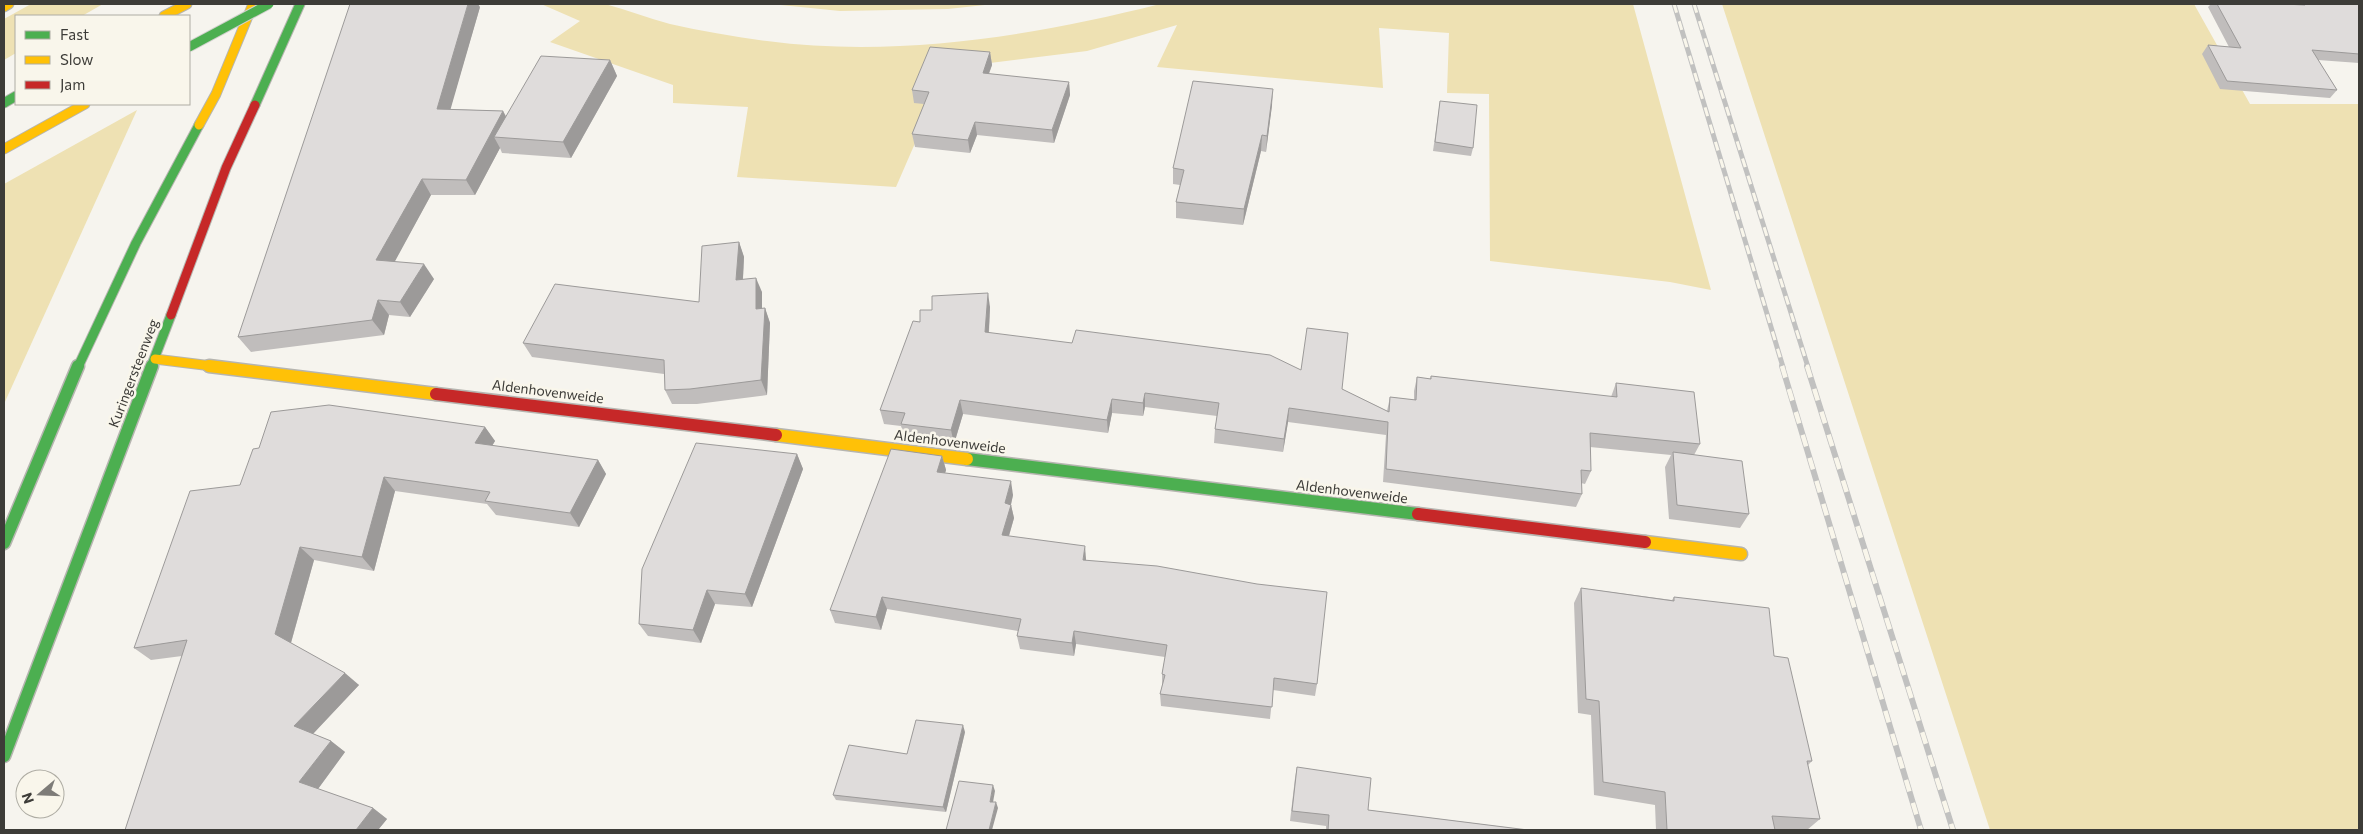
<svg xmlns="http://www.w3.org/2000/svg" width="2363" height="834" font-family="Commissioner,sans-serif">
<rect width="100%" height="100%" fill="#f6f4ee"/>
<g fill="#eee1b3">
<polygon points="31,4 103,4 82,16 16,16 16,53 4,60 4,19"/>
<path d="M541,4C559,4 587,0 605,4C627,10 648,18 670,24C702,31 734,37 767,41C896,58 1034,36 1160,4H1633L1711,290L1670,282L1490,261L1489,94L1447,93L1449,33L1379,28L1383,88L1157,67L1177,25L1087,51L966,66L949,65L896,187L737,177L748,107L673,103V85L550,42L580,21Z"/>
<polygon points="771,4 994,4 948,9 840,11"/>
<polygon points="1722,4 2194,4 2250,104 2359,104 2359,830 1990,830"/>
<polygon points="137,110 4,404 4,184"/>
</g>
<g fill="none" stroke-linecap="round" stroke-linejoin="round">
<g stroke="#b6b5b0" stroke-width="11">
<g id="fast-far1">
<polyline points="4,103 16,96"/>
<polyline points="255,105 300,4"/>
<polyline points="78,367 136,243 199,125"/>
<polyline points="151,367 171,315"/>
</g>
</g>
<g stroke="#b6b5b0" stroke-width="15">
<g id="fast">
<polyline points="967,459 1418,514"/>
<polyline points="4,543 78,366"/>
<polyline points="4,756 152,366"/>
</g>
</g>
<g stroke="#b6b5b0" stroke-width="11">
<g id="slow-far1">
<polyline points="4,7 9,4"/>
<polyline points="164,16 187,4"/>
<polyline points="199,125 216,94 253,4"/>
<polyline points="4,149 85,104"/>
<polyline points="155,359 220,367"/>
</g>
</g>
<g stroke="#b6b5b0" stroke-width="15">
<g id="slow">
<polyline points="209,366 436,394"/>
<polyline points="776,435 967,459"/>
<polyline points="1645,542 1741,554"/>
</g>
</g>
<g stroke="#b6b5b0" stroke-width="11">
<polyline id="jam-far1" points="171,315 226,168 255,105"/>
</g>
<g stroke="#b6b5b0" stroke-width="15">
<g id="jam">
<polyline points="436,394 776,435"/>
<polyline points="1418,514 1645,542"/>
</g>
</g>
<use href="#fast-far1" stroke="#4caf50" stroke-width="9"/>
<use href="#fast" stroke="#4caf50" stroke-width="12"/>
<use href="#slow-far1" stroke="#ffc107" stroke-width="9"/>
<use href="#slow" stroke="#ffc107" stroke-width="12"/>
<use href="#jam-far1" stroke="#c62828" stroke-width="9"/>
<use href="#jam" stroke="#c62828" stroke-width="12"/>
<g stroke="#c1c1c0" stroke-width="5">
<g id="rail-far1">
<polyline points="1674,4 1783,367"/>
<polyline points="1694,4 1808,367"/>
</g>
</g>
<g stroke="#c1c1c0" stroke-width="6">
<g id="rail">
<polyline points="1782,366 1921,830"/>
<polyline points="1807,366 1953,830"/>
</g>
</g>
<use href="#rail-far1" stroke="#f9f6eb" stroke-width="3" stroke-dasharray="9" stroke-linecap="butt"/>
<use href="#rail" stroke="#f9f6eb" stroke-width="4.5" stroke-dasharray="12" stroke-linecap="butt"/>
<g stroke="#d1d0cd" stroke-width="11" stroke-linecap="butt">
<polyline id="fast-bridge" points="189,47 269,4"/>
</g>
<use href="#fast-bridge" stroke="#4caf50" stroke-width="9"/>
</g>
<g fill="#c0bdbc">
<polygon points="2211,4 2283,4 2293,5 2293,4 2359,4 2359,63 2318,60 2337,90 2330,98 2220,89 2202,54 2208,45 2229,47 2208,7"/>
<polygon points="480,7 450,109 503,111 506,116 610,60 617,76 571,158 502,153 500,148 475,195 431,195 394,262 434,279 410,317 389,315 384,335 251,352 238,337"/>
<polygon points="990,52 992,65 989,74 1069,82 1070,95 1054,143 977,135 970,153 915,147 912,134 924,104 914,103 912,90"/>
<polygon points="1440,101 1473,148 1471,156 1433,151"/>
<polygon points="1272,105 1266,152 1261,151 1243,225 1176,218 1176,202 1180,185 1173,184 1173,168"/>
<polygon points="739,242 744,257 743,279 762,292 762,309 765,308 770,323 767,395 697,404 672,404 665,390 664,374 532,357 523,343 699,302"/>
<polygon points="990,307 989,333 1342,389 1387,411 1390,397 1414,400 1414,391 1417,377 1430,379 1431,376 1611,397 1616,383 1700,444 1694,455 1749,514 1740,528 1669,519 1665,467 1671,455 1590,447 1591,471 1585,484 1581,483 1582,494 1576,507 1383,482 1386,435 1288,422 1283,452 1214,443 1215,429 1217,416 1145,407 1143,416 1112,413 1108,433 963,414 954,444 905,438 901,426 884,424 880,410 920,322"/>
<polygon points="485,427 495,441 492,446 598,460 606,474 579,527 496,515 487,504 395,491 374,571 314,560 291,643 359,685 313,734 331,741 345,752 318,789 373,808 387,819 378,830 125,830 182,656 151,660 134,648 240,485 259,448"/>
<polygon points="797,454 803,469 752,607 715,604 701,643 648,636 639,624"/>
<polygon points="942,456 946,470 945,473 1013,495 1011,505 1014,518 1009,536 1086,559 1086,560 1317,684 1315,696 1273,690 1270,719 1161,706 1160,694 1162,686 1162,674 1165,657 1076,644 1074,656 1020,649 1017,636 1018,631 887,609 881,630 835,623 830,610"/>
<polygon points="1581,588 1672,600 1674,597 1774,656 1812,761 1808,765 1820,819 1807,830 1656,830 1655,805 1594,795 1591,715 1578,713 1574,603"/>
<polygon points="965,732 946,812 836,800 833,795 907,754"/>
<polygon points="1297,767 1368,810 1528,830 1326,830 1326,826 1290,821 1295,778"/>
</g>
<g fill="#9c9a99">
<polygon points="468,4 478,4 480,7 446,125 437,109"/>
<polygon points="990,52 992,65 984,86 983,73"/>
<polygon points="610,60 617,76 571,158 563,142"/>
<polygon points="1069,82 1070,95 1054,143 1052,130"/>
<polygon points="1273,89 1272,105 1266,152 1267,136"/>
<polygon points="503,111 511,127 494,137 500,148 475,195 466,180"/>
<polygon points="975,122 977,135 970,153 968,140"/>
<polygon points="1262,135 1261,151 1243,225 1244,209"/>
<polygon points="422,179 431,195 387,276 376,260"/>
<polygon points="739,242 744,257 742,295 736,280"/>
<polygon points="424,264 434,279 410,317 400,302"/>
<polygon points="756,278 762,292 762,324 756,309"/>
<polygon points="988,293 990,307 988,346 985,332"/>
<polygon points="378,300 389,315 384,335 372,320"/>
<polygon points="765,308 770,323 767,395 761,380"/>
<polygon points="1145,393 1145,407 1143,416 1143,403"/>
<polygon points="1112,399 1112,413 1108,433 1107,420"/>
<polygon points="960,400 963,414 954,444 951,430"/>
<polygon points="1289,408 1288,422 1283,452 1284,439"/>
<polygon points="485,427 495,441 485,457 475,443"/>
<polygon points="797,454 803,469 752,607 745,594"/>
<polygon points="942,456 946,470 941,486 937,472"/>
<polygon points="598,460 606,474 579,527 570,513"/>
<polygon points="384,477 395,491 374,571 362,557"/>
<polygon points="1011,481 1013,495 1008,517 1005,503"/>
<polygon points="1011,505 1014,518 1005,549 1002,535"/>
<polygon points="1085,546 1086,559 1084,573 1083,560"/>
<polygon points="300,547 314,560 290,646 275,634"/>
<polygon points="707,590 715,604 701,643 693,630"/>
<polygon points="882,597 887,609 881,630 876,617"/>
<polygon points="1074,631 1076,644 1074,656 1072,643"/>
<polygon points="345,673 359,685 309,738 294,726"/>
<polygon points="963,725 965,732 946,812 943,807"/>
<polygon points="331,741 345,752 315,793 299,782"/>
<polygon points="993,785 995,791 992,808 990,802"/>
<polygon points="996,802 998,808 992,830 989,830"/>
<polygon points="373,808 387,819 378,830 356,830"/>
</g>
<g fill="#dfdcdb" stroke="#9c9a99">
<polygon points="350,4 468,4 437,109 503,111 466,180 422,179 376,260 424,264 400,302 378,300 372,320 238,337"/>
<polygon points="2217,4 2283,4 2305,5 2304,4 2359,4 2359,54 2312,50 2337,90 2227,81 2208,45 2241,48"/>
<polygon points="930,47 990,52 983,73 1069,82 1052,130 975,122 968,140 912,134 929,92 912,90"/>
<polygon points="541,56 610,60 563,142 494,137"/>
<polygon points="1193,81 1273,89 1267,136 1262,135 1244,209 1176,202 1184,170 1173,168"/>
<polygon points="1440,101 1477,105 1473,148 1435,142"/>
<polygon points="739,242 736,280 756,278 756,309 765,308 761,380 690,389 665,390 664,360 523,343 555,284 699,302 702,246"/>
<polygon points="988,293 985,332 1072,343 1076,330 1270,355 1301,370 1307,328 1348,333 1342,389 1389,412 1390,397 1416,400 1417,377 1431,379 1431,376 1617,397 1616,383 1694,392 1700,444 1590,433 1591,471 1581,470 1582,494 1386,469 1388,422 1289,408 1284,439 1215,429 1219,403 1145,393 1143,403 1112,399 1107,420 960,400 951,430 901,424 905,413 880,410 913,321 920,322 920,310 932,310 932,296"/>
<polygon points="329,405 485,427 475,443 598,460 570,513 485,501 490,492 384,477 362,557 300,547 275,634 345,673 294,726 331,741 299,782 373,808 356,830 125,830 187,640 134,648 190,491 240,485 253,449 259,448 271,412"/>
<polygon points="696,443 797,454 745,594 707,590 693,630 639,624 642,569"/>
<polygon points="891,449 942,456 937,472 1011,481 1005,503 1011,505 1002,535 1085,546 1083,560 1157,566 1257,584 1327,592 1317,684 1274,678 1272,707 1160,694 1165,675 1162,674 1167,645 1074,631 1072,643 1017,636 1021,619 882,597 876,617 830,610"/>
<polygon points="1673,452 1742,461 1749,514 1677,505"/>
<polygon points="1581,588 1674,601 1674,597 1769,608 1774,656 1788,658 1812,761 1807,761 1820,819 1772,816 1775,830 1667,830 1665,792 1603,782 1599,701 1586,699"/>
<polygon points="916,720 963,725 943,807 833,795 849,745 907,754"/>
<polygon points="1297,767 1371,778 1368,810 1528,830 1328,830 1329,815 1292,811"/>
<polygon points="959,781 993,785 990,802 996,802 989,830 946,830"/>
</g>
<g text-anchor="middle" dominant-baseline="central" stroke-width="5" stroke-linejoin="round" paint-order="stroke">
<g font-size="14" fill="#3d3c38" stroke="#f9f6eb">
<text transform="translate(133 373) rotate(-69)">Kuringersteenweg</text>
<text transform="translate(548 391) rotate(7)">Aldenhovenweide</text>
<text transform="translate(950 441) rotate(7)">Aldenhovenweide</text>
<text transform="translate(1352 491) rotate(7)">Aldenhovenweide</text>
</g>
</g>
<rect width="2363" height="834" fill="none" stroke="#3d3c38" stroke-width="10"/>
<rect x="15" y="15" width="175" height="90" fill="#f9f6eb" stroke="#aeaca3"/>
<rect x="25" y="31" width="25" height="8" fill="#4caf50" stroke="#aeaca3"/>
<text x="60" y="40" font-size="15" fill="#3d3c38">Fast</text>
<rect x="25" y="56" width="25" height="8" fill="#ffc107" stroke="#aeaca3"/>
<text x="60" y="65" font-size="15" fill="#3d3c38">Slow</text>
<rect x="25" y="81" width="25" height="8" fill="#c62828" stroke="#aeaca3"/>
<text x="60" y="90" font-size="15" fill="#3d3c38">Jam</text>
<g transform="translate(40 794) rotate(251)"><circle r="24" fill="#f9f6eb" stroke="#aeaca3"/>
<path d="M0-4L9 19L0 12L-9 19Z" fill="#7e7c78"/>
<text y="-8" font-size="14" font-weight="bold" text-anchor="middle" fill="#3d3c38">N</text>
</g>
</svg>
